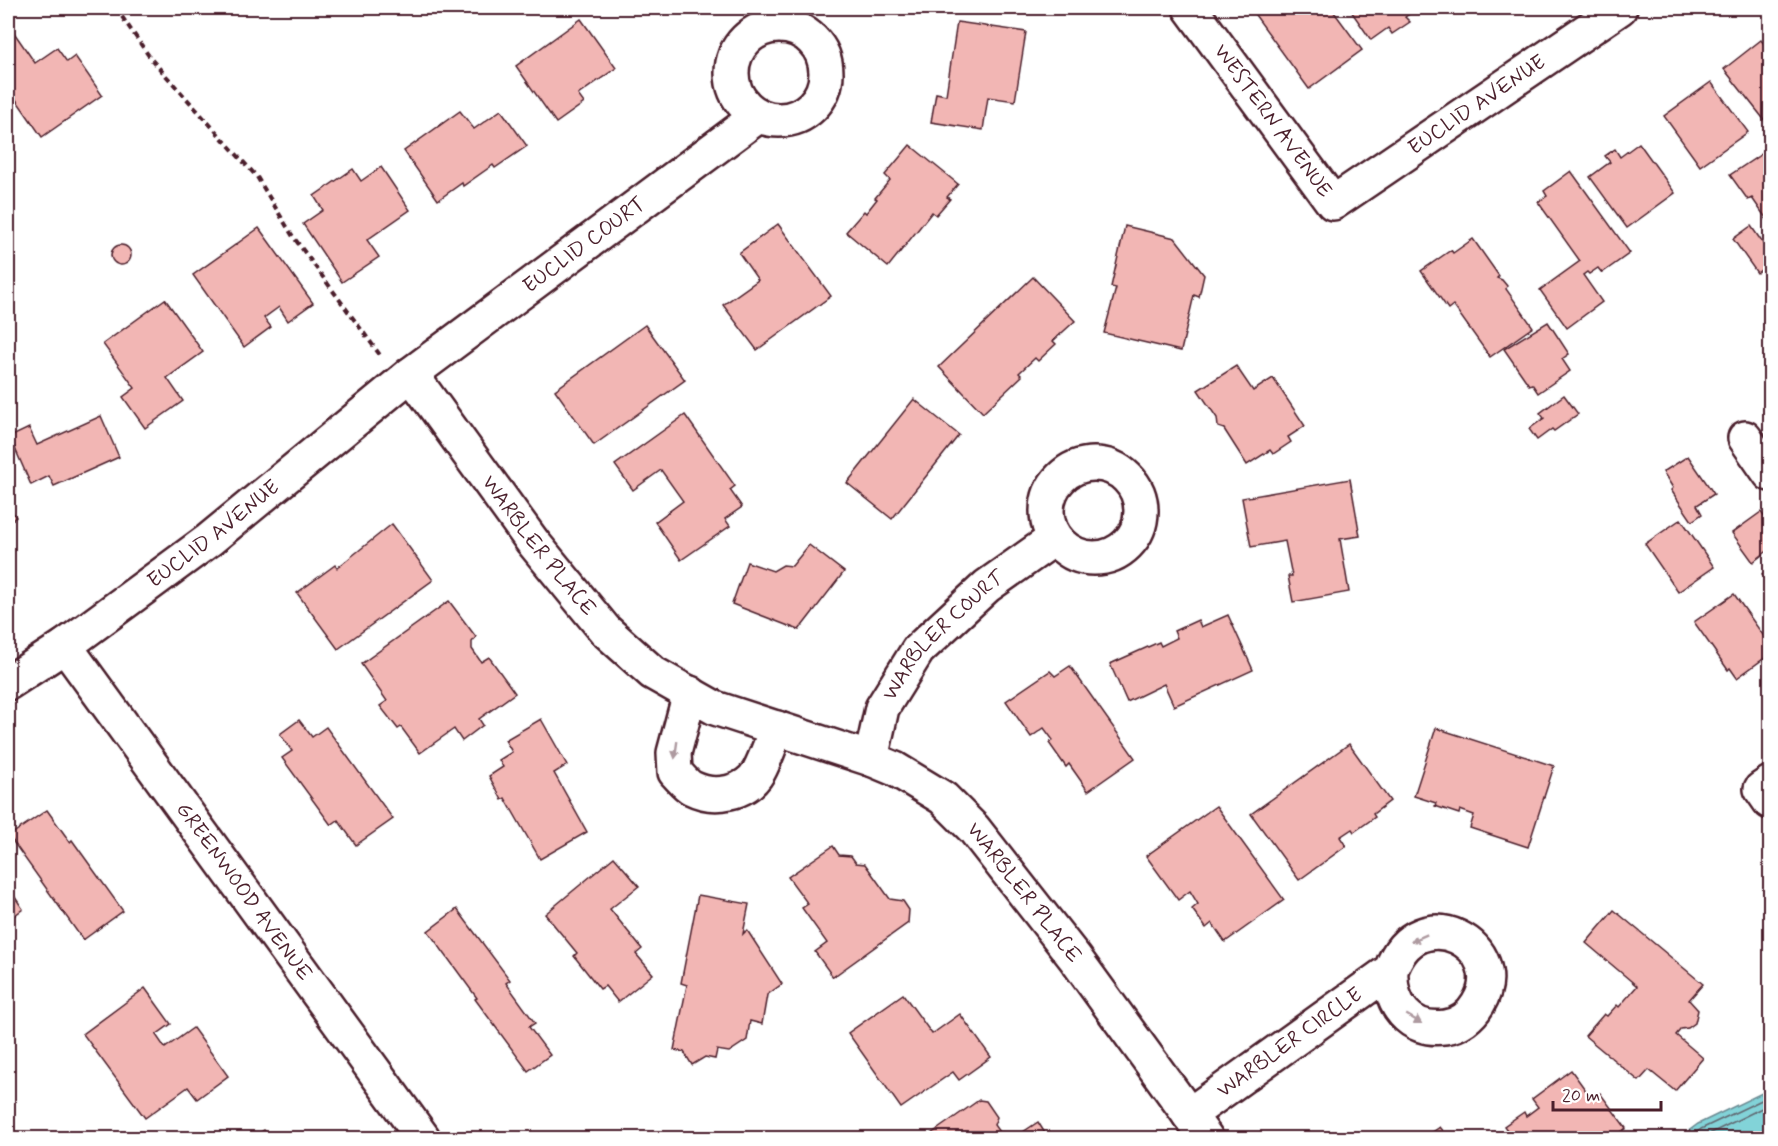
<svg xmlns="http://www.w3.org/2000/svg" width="1778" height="1146" font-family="Mynerve,sans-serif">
<rect width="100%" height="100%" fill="#fff"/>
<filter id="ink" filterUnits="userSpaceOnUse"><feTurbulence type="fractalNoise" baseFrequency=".0167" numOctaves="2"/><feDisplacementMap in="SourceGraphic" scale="12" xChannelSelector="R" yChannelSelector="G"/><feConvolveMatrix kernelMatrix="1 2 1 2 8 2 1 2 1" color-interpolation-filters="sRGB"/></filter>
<g filter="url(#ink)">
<polygon fill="#82d3d8" stroke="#6c8b93" stroke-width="1.5" points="1768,1090 1770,1091 1770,1138 1679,1138 1698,1124"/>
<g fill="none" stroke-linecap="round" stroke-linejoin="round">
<g stroke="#606770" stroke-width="1.5">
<polyline points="1689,1138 1701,1129 1770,1096"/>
<polyline points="1701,1138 1770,1104"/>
</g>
</g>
<g fill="#f2b6b4" stroke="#4a1f2b" stroke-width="1.5">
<polygon points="1250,8 1331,8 1362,50 1309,89"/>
<polygon points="1349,8 1418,8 1405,17 1410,22 1392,34 1388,28 1371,40"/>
<polygon points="581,19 616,68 578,95 584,103 556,123 516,66"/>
<polygon points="957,22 1026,32 1015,101 988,97 983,130 931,122 936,93 946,95"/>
<polygon points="8,24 35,63 57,48 67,62 75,56 102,95 42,137 8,88"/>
<polygon points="1761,40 1770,51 1770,127 1724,69"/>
<polygon points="1711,82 1748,132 1700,166 1664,116"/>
<polygon points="501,110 527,146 495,168 493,165 463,186 462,183 438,200 404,151 460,111 474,129"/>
<polygon points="1639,143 1675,193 1627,228 1590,177 1610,162 1605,156 1615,149 1620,157"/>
<polygon points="910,145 958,184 947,197 950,199 936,215 932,212 888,267 846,232 864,211 866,213 877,199 875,198 890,180 885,175"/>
<polygon points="1763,153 1770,163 1770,224 1752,198 1748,200 1730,175"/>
<polygon points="381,167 410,210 367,240 379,257 342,282 303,224 323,210 314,196 353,169 361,181"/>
<polygon points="1571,171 1630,253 1602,273 1598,268 1589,274 1587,272 1583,275 1602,302 1567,328 1540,290 1580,261 1538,202 1547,196 1544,191"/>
<polygon points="778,224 831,296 757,350 723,305 758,280 739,253"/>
<polygon points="1125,226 1175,238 1204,275 1199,297 1194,295 1181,351 1104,333 1116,288 1111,287"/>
<polygon points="1751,226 1769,252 1767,253 1770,258 1770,263 1757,273 1733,239"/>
<polygon points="259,228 313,303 288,321 279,307 264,318 271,327 244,347 193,275"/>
<polygon points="1473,239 1499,276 1497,278 1502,280 1507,286 1506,289 1533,327 1490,357 1453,305 1448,309 1421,271 1451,250 1453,253"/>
<circle cx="121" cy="255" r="10"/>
<polygon points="1033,277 1075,321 1053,341 1056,344 1038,361 1035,358 1019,373 1022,376 983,413 939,367"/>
<polygon points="165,299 203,352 167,378 183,401 145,428 123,397 135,388 103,344"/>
<polygon points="1548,322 1569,354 1562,359 1570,371 1538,393 1532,384 1529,385 1504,349"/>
<polygon points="645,325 685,380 594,445 555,390"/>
<polygon points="1236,366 1253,391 1273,378 1305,426 1288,437 1291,442 1273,454 1270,450 1247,465 1224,429 1218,427 1217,418 1198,390"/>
<polygon points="1564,395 1578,414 1554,431 1552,429 1537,440 1529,429 1544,418 1540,413"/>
<polygon points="914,399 959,435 892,519 847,483"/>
<polygon points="685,415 735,486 730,490 742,507 725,519 730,526 681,560 655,522 683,501 661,470 633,490 615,465"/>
<polygon points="101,416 119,457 54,486 49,476 31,485 10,437 29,428 37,445"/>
<polygon points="1688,456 1714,494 1697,505 1702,514 1692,521 1671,490 1673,488 1663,472"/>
<polygon points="1350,479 1360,536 1340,539 1349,592 1293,602 1288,576 1292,576 1285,541 1251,547 1242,498"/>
<polygon points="8,505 16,517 8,523"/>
<polygon points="1761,512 1770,525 1770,549 1753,562 1732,533"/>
<polygon points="1681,519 1714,567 1678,592 1645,544"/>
<polygon points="392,524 433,580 338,649 297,593 335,565 337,568"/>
<polygon points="809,545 844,572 799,630 732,604 747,562 773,571 783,565 792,566"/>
<polygon points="1770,568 1770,585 1762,574"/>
<polygon points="1734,594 1768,642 1765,643 1770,651 1770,654 1737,678 1730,668 1728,670 1694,622"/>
<polygon points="449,601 476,637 472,642 472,649 481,662 489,657 515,693 479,719 483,725 462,741 454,729 420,753 401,727 398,729 380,706 387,701 361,664"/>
<polygon points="1228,615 1253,670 1174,706 1164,684 1127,702 1110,664 1159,642 1161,646 1177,638 1174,631 1198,620 1201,627"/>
<polygon points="1070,666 1135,758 1088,791 1069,764 1066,767 1049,743 1053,740 1044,728 1031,737 1006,701 1050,671 1055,676"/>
<polygon points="541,719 567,765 554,773 587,832 540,859 505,798 502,800 489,776 503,767 499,760 512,752 505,740"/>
<polygon points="299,720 312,737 326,727 393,819 356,845 338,820 331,825 282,758 292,751 280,734"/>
<polygon points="1436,728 1554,766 1528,847 1470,828 1474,815 1460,810 1459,814 1435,806 1436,803 1414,796"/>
<polygon points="1349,744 1390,801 1373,814 1375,817 1354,832 1352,829 1340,837 1346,846 1299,880 1251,814"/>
<polygon points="1216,806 1284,900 1225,942 1212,923 1206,928 1192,909 1198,904 1190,891 1178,900 1146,856"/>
<polygon points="47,810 70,842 72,840 123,911 83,940 9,836"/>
<polygon points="833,846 839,855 851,856 856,863 865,864 890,899 903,901 909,910 908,923 833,977 815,952 827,943 802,908 808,904 788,877"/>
<polygon points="614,857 639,886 610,909 642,949 636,954 653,974 618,1002 605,986 600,989 574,956 577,953 545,914"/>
<polygon points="8,887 23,909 8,920"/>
<polygon points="698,895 749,904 743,934 747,930 782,984 767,995 762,1024 750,1021 747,1040 729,1052 717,1050 715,1059 705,1057 692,1065 684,1052 674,1050 687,985 681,983"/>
<polygon points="457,909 510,980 506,983 535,1023 529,1027 550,1055 528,1071 475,999 477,998 428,931"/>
<polygon points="1614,910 1703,984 1689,1000 1698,1010 1695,1023 1688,1028 1681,1029 1676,1035 1703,1058 1675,1091 1649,1070 1639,1081 1585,1036 1604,1014 1607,1016 1617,1005 1619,1007 1637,986 1586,943"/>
<polygon points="145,988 171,1024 156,1035 165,1048 193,1028 228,1076 197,1099 188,1087 145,1118 83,1034"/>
<polygon points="903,994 932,1034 960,1014 991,1057 959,1080 953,1072 901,1108 848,1033"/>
<polygon points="1571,1070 1592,1099 1600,1093 1626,1128 1613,1138 1495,1138 1507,1130 1504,1126 1524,1112 1526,1116 1538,1107 1532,1099"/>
<polygon points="979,1100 986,1101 997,1117 994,1125 999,1132 1008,1133 1012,1138 930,1138 928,1136"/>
<polygon points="1038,1122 1048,1138 1014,1138"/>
<polygon points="1440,1127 1449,1138 1424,1138"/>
<polygon points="264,1130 271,1138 252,1138"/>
</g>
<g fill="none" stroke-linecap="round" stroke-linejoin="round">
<g stroke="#4a1f2b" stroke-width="38">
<g id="minor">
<path id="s1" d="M1190,8L1333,203L1620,8"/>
<circle cx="779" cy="73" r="47"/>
<path id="s2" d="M411,374L532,541L605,630L653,673L715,708L871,759L895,769L943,798L974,829L1075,958L1206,1138"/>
<polyline points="1745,438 1770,474"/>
<circle cx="1094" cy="511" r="47"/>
<path id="s3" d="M65,646L423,1138"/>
<path id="s4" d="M8,683L65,646L209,540L411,374L758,116"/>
<path d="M690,693L674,753L675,772C680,777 686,785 692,788C714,799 746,794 759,771C766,758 771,742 777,728"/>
<path id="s5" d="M871,759L882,708L918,650L987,586L1055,538"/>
<polyline points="1770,783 1761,789 1770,802"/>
<path id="s6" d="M1189,1115L1391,970C1418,894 1513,947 1478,1004C1471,1016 1459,1025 1445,1027C1409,1032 1389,1004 1391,970"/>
</g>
</g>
<polyline stroke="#4a1f2b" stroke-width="4" stroke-dasharray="6 4.5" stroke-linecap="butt" points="116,8 151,59 257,177 292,235 380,355"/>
<use href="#minor" stroke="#fff" stroke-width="33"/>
</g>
<defs><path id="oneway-solid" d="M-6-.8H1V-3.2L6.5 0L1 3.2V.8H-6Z" transform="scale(1.5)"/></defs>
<g fill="#ae9aa0">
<use href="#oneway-solid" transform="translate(676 750) rotate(98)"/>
<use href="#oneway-solid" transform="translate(1419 938) rotate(156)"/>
<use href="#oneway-solid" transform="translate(1414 1019) rotate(30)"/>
</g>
</g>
<g text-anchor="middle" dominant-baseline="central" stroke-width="5" stroke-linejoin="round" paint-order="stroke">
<g font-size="21" fill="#4a1f2b" stroke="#fff">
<text stroke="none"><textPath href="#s1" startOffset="416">EUCLID AVENUE</textPath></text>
<text stroke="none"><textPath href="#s1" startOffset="140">WESTERN AVENUE</textPath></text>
<text stroke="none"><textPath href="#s4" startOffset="724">EUCLID COURT</textPath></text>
<text stroke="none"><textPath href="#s4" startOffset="254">EUCLID AVENUE</textPath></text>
<text stroke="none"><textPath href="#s2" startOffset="214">WARBLER PLACE</textPath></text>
<text stroke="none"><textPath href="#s5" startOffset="148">WARBLER COURT</textPath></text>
<text stroke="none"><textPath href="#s3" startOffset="304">GREENWOOD AVENUE</textPath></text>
<text stroke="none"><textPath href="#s2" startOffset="828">WARBLER PLACE</textPath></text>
<text stroke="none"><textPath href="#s6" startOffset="124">WARBLER CIRCLE</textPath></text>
</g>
</g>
<rect width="1778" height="1146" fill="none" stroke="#fff" stroke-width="30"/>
<rect x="15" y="15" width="1748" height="1116" fill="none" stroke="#4a1f2b" stroke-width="2" filter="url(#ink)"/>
<path d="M1553 1101v9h108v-9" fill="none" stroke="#4a1f2b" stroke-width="3"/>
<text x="1562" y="1101" font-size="18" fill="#4a1f2b" stroke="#ffffff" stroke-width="4.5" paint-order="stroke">20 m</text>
</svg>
